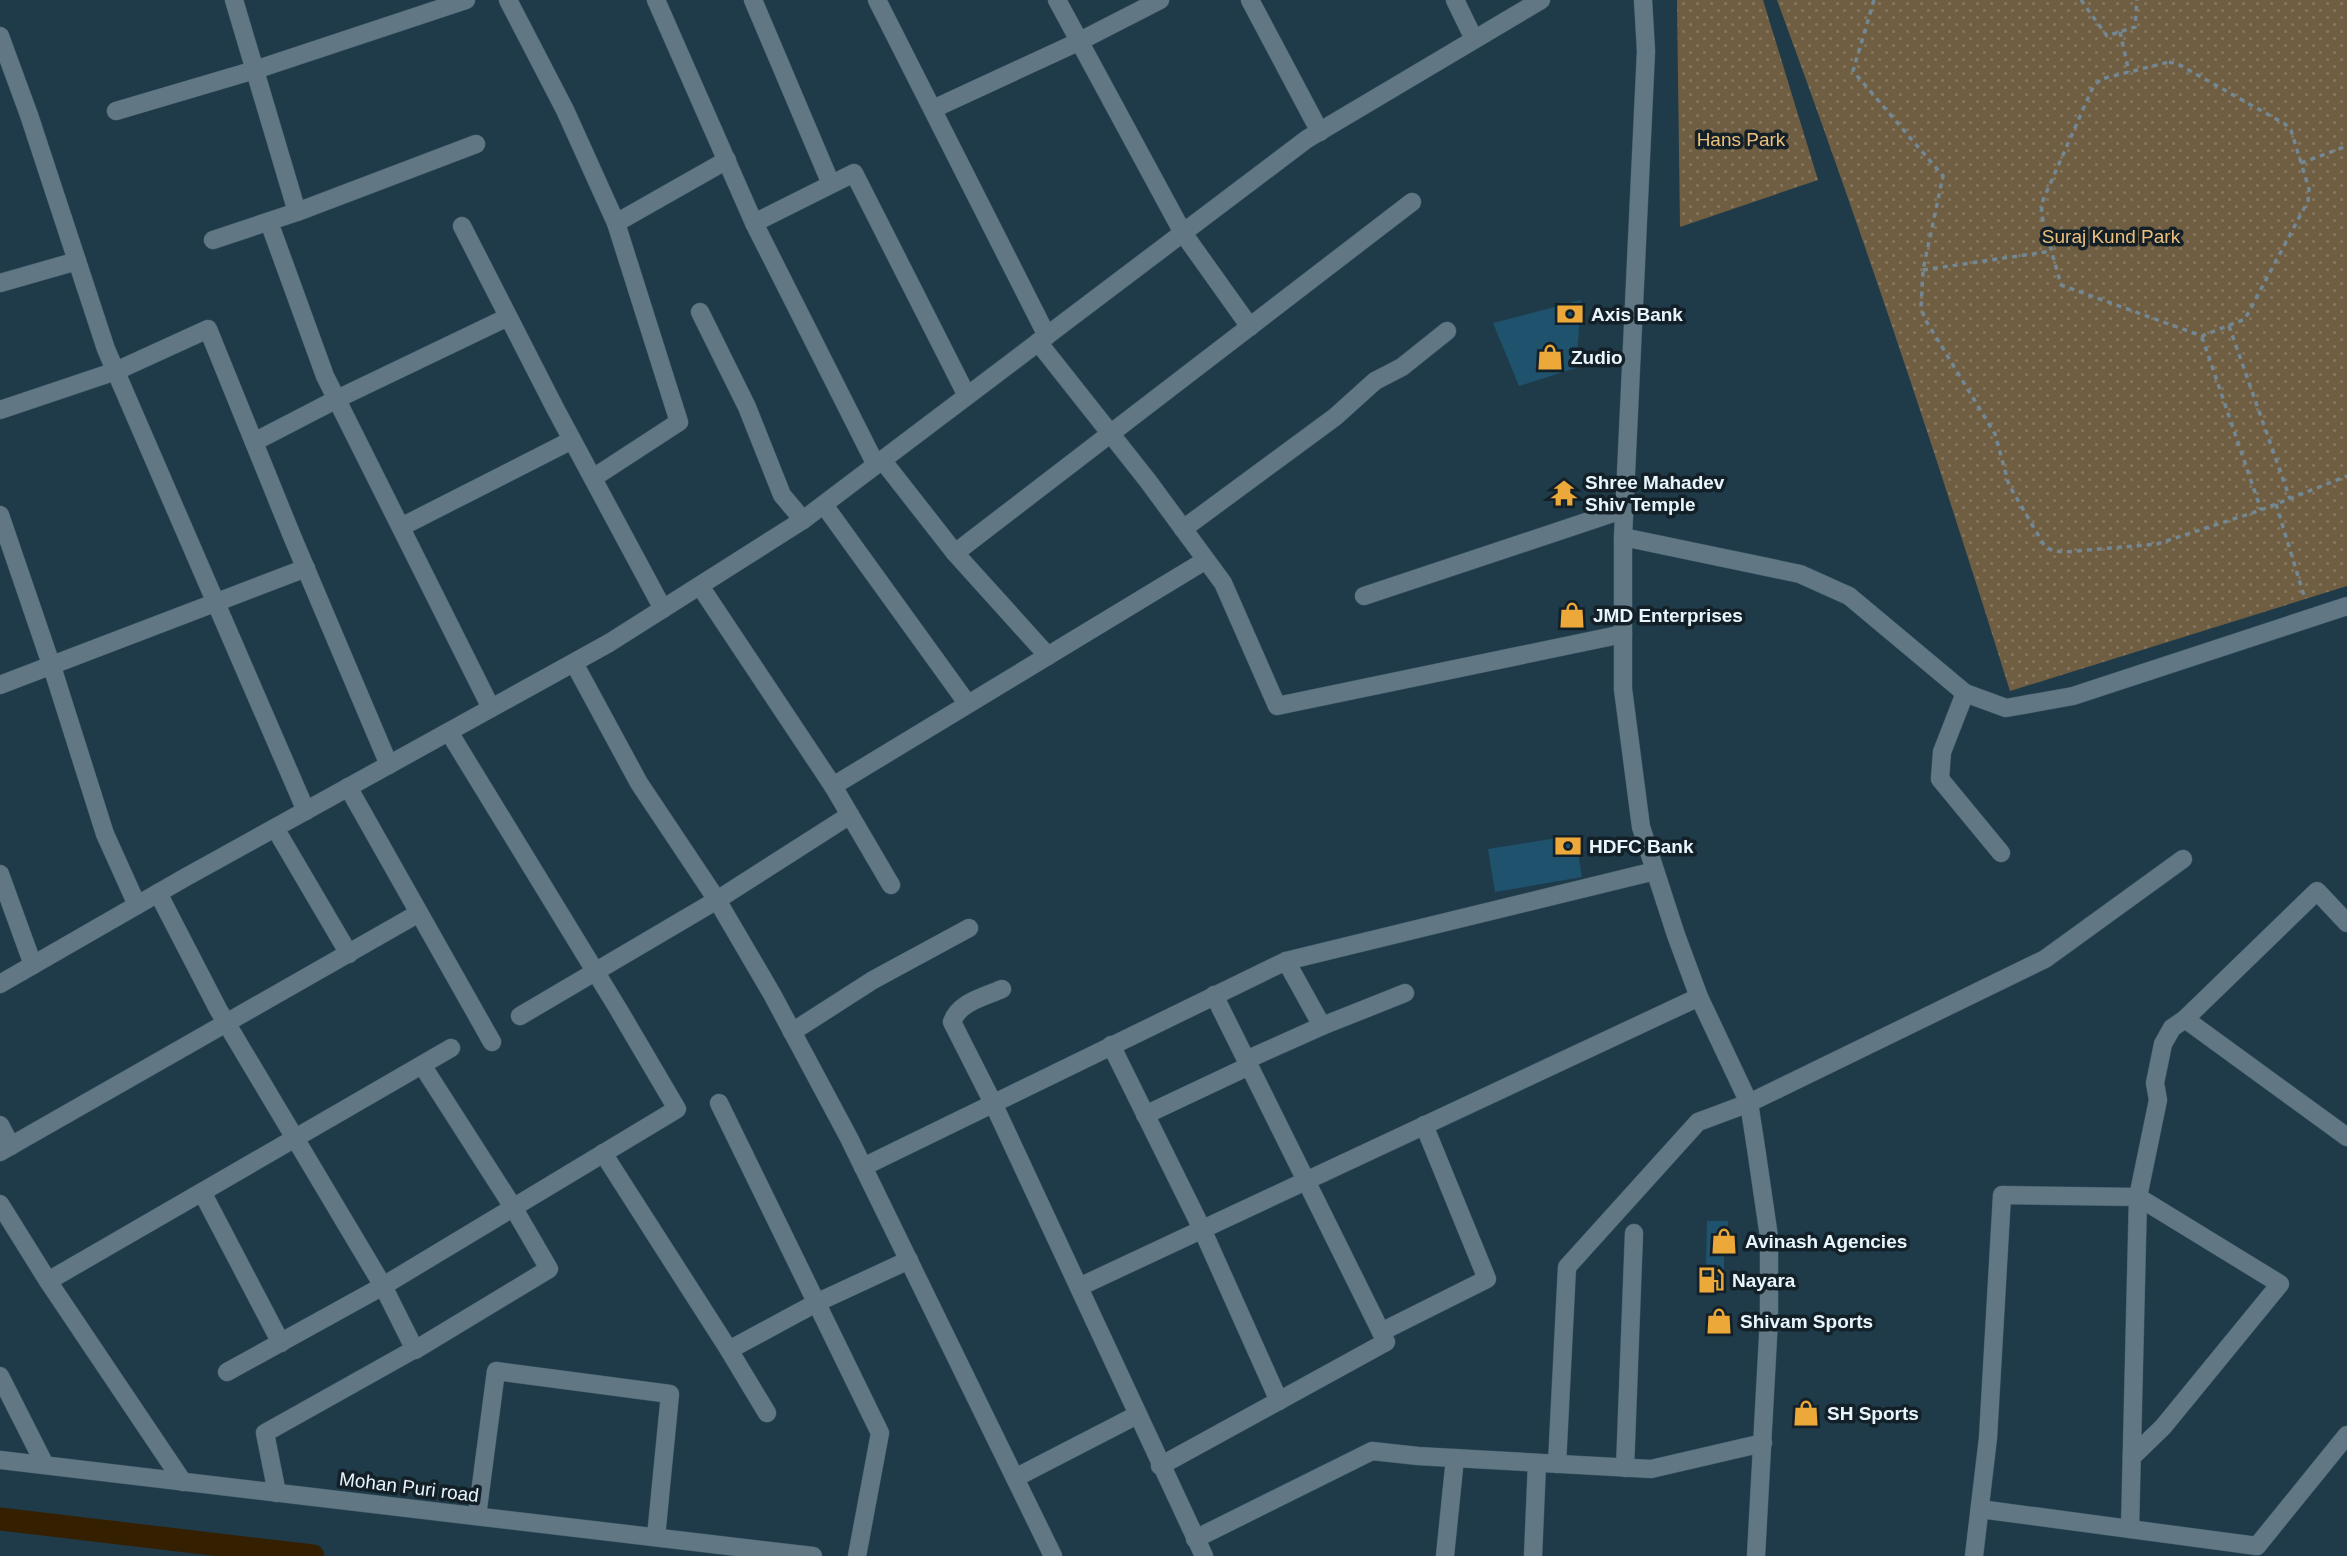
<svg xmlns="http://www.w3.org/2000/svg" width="2347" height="1556" font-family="Helvetica,sans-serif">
<defs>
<pattern id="grass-dots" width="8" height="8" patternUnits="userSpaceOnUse" patternTransform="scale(1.75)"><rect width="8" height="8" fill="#705e43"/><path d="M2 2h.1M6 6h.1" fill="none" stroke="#84765f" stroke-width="1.8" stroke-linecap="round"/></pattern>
</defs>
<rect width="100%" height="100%" fill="#1f3b4a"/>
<g fill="url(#grass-dots)">
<polygon points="1677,0 1763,0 1818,180 1680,227"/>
<path d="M1777,0H2347V586L2010,691C1938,459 1861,228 1777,0Z"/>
</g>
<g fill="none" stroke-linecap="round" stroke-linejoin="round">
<polyline stroke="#342000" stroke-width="23" points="0,1519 313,1556"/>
</g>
<g fill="#1f526d">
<polygon points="1581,300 1576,368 1519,386 1493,323"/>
<polygon points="1575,835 1582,877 1495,892 1488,849"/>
<polygon points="1707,1221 1728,1221 1728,1249 1724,1249 1724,1292 1698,1292 1699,1265 1706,1265"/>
</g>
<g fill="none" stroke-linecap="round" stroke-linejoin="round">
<g stroke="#3f5967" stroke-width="19">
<g id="minor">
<polyline points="234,0 297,212"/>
<polyline points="508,0 565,110 616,223 679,422 593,478"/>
<polyline points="656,0 754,223 876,465"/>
<polyline points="753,0 831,184"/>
<polyline points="877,0 1047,336"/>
<polyline points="1057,0 1183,233 1250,327"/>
<polyline points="1250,0 1320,132"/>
<polyline points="1455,0 1474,39"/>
<polyline points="1643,0 1646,51 1623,537 1623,689 1641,827 1676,935 1699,997 1749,1103 1756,1148 1769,1237 1769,1319 1756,1556"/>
<polyline points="0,36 29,115 106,349 306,811"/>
<polyline points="933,109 1078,42 1160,0"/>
<polyline points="116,111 255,70 466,0"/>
<polyline points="269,222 325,376 491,708"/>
<polyline points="616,223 727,160"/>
<polyline points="754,223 854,173 967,396"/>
<polyline points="462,226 555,408 663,609"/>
<polyline points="213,240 297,212 476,144"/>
<polyline points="0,283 77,261"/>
<polyline points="700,312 747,407 782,495 803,520"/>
<polyline points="1038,342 1148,481 1223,583 1277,706 1623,634"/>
<polyline points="0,410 116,371 208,329 292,536 389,765"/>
<polyline points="254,442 337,399 508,317"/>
<polyline points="883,461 955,553 1048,656"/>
<polyline points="824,505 967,703"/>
<polyline points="0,515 54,673 105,834 137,905"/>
<polyline points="401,527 572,440"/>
<polyline points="1183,529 1335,417 1375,381 1402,367 1447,331"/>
<polyline points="1623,537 1800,574 1849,596 1965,693 2006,708 2073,696 2347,606"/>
<polyline points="955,553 1412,202"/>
<polyline points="700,586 833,786 891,885"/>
<polyline points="1364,596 1625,509"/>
<polyline points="574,663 639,783 717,900 772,994 849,1138 1053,1556"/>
<polyline points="0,685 306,568"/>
<polyline points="1965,693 1942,752 1940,779 2001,853"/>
<polyline points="833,786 1206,560"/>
<polyline points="348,787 492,1042"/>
<polyline points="275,828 349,954"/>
<polyline points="0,874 33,965"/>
<polyline points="158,893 218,1009 383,1286 415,1350 549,1269 513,1207 422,1065"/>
<polyline points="0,984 186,877 609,643 803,520 1307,139 1541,0"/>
<path d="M1002,989C984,997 959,1002 952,1022L993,1103L1204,1556"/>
<polyline points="520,1016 717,900 850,815"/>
<polyline points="2185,1019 2347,1137"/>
<polyline points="1322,1026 1405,993"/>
<polyline points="792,1032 873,980 969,928"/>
<polyline points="1111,1045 1202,1229 1279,1401"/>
<polyline points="1246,1060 1322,1026 1286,961"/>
<polyline points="719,1103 880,1433 857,1556"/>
<polyline points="1145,1115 1249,1066"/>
<polyline points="0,1125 11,1146"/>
<polyline points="0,1152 419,913"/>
<polyline points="603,1153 729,1350 816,1303 909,1260"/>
<polyline points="863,1167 1286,961 1655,871"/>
<polyline points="202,1192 281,1343"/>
<polyline points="0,1204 48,1281 183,1482"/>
<polyline points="48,1281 451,1048"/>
<polyline points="1079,1287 1699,997"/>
<polyline points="1381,1332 1487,1279 1424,1125"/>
<polyline points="729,1350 767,1413"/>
<polyline points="227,1372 383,1286 677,1109 617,1007 449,732"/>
<polyline points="0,1376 45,1465"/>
<polyline points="2132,1457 2163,1427 2280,1284 2138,1197 2158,1100 2155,1083 2163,1044 2172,1028 2185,1019 2317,891 2347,923"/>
<polyline points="0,1460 813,1556"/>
<polyline points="1557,1464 1567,1267 1698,1122 1749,1103 2045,959 2183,859"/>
<polyline points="1160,1466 1386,1342 1214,995"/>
<polyline points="1625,1468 1634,1233"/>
<polyline points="1015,1478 1137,1415"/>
<polyline points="277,1493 265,1433 415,1349"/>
<polyline points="1980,1509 2257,1546 2347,1435"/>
<polyline points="477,1516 496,1371 670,1394 656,1537"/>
<polyline points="1195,1539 1372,1451 1418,1456 1651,1469 1763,1443"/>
<polyline points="1445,1556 1455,1458"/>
<polyline points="1533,1556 1537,1463"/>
<polyline points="1974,1556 1988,1438 2002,1195 2138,1197 2130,1529"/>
</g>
</g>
<g stroke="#728894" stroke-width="3.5" stroke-dasharray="5 5" stroke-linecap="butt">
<polyline points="1874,0 1853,71 1943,176 1923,270 1921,308 1925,319 1995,434 2009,485 2044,545 2053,551 2065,552 2157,544 2261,510 2347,476"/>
<polyline points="2081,0 2107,36 2135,27 2137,0"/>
<polyline points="2120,32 2129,72"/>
<polygon points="2169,62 2178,64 2285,124 2291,130 2309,189 2308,201 2245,319 2202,336 2061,285 2041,213 2043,200 2093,87 2101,79"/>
<polyline points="2301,163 2347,146"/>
<polyline points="1923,270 2052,251"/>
<polyline points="2229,326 2290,499"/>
<polyline points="2202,337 2261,510"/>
<polyline points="2276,504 2305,599"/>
</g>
<use href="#minor" stroke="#627784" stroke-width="18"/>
</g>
<defs>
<g id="bank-bare" transform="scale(2.1)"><path d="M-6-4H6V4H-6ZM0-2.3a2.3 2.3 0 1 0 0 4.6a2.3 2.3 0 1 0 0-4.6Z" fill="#eca93a" stroke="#142027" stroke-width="2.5" paint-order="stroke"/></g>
<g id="shop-bare" transform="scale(2.1)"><path d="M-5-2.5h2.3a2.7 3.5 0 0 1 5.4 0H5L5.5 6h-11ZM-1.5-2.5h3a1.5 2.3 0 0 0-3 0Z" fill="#eca93a" stroke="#142027" stroke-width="2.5" paint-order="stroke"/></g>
<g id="temple-bare" transform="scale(2.1)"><path d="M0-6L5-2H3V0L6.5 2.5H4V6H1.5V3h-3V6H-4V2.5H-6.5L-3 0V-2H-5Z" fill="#eca93a" stroke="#142027" stroke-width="2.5" paint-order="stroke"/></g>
<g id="fuel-bare" transform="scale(2.1)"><path d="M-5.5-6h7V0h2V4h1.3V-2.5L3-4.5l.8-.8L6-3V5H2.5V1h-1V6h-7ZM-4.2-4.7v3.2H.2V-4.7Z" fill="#eca93a" stroke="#142027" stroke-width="2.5" paint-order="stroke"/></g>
</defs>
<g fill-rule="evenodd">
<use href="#bank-bare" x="1570" y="314"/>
<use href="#shop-bare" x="1550" y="357"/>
<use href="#temple-bare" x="1564" y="493"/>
<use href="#shop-bare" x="1572" y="615"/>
<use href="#bank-bare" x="1568" y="846"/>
<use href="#shop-bare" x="1724" y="1241"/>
<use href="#fuel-bare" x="1711" y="1280"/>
<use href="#shop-bare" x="1719" y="1321"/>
<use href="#shop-bare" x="1806" y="1413"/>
</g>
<g text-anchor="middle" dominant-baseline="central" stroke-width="7" stroke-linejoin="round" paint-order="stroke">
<g font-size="19" fill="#eec07d" stroke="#142027">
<text x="1741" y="139">Hans Park</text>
<text x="2111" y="236">Suraj Kund Park</text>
</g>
<g font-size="19" font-weight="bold" fill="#e8f5fd" stroke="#142027" text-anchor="start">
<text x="1591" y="314">Axis Bank</text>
<text x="1571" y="357">Zudio</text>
<text x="1585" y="482">Shree Mahadev<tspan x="1585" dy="22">Shiv Temple</tspan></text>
<text x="1593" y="615">JMD Enterprises</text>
<text x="1589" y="846">HDFC Bank</text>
<text x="1745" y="1241">Avinash Agencies</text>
<text x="1732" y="1280">Nayara</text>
<text x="1740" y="1321">Shivam Sports</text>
<text x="1827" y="1413">SH Sports</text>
</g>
<g font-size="19" fill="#e8f5fd" stroke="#142027">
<text transform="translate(409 1487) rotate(7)">Mohan Puri road</text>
</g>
</g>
</svg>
